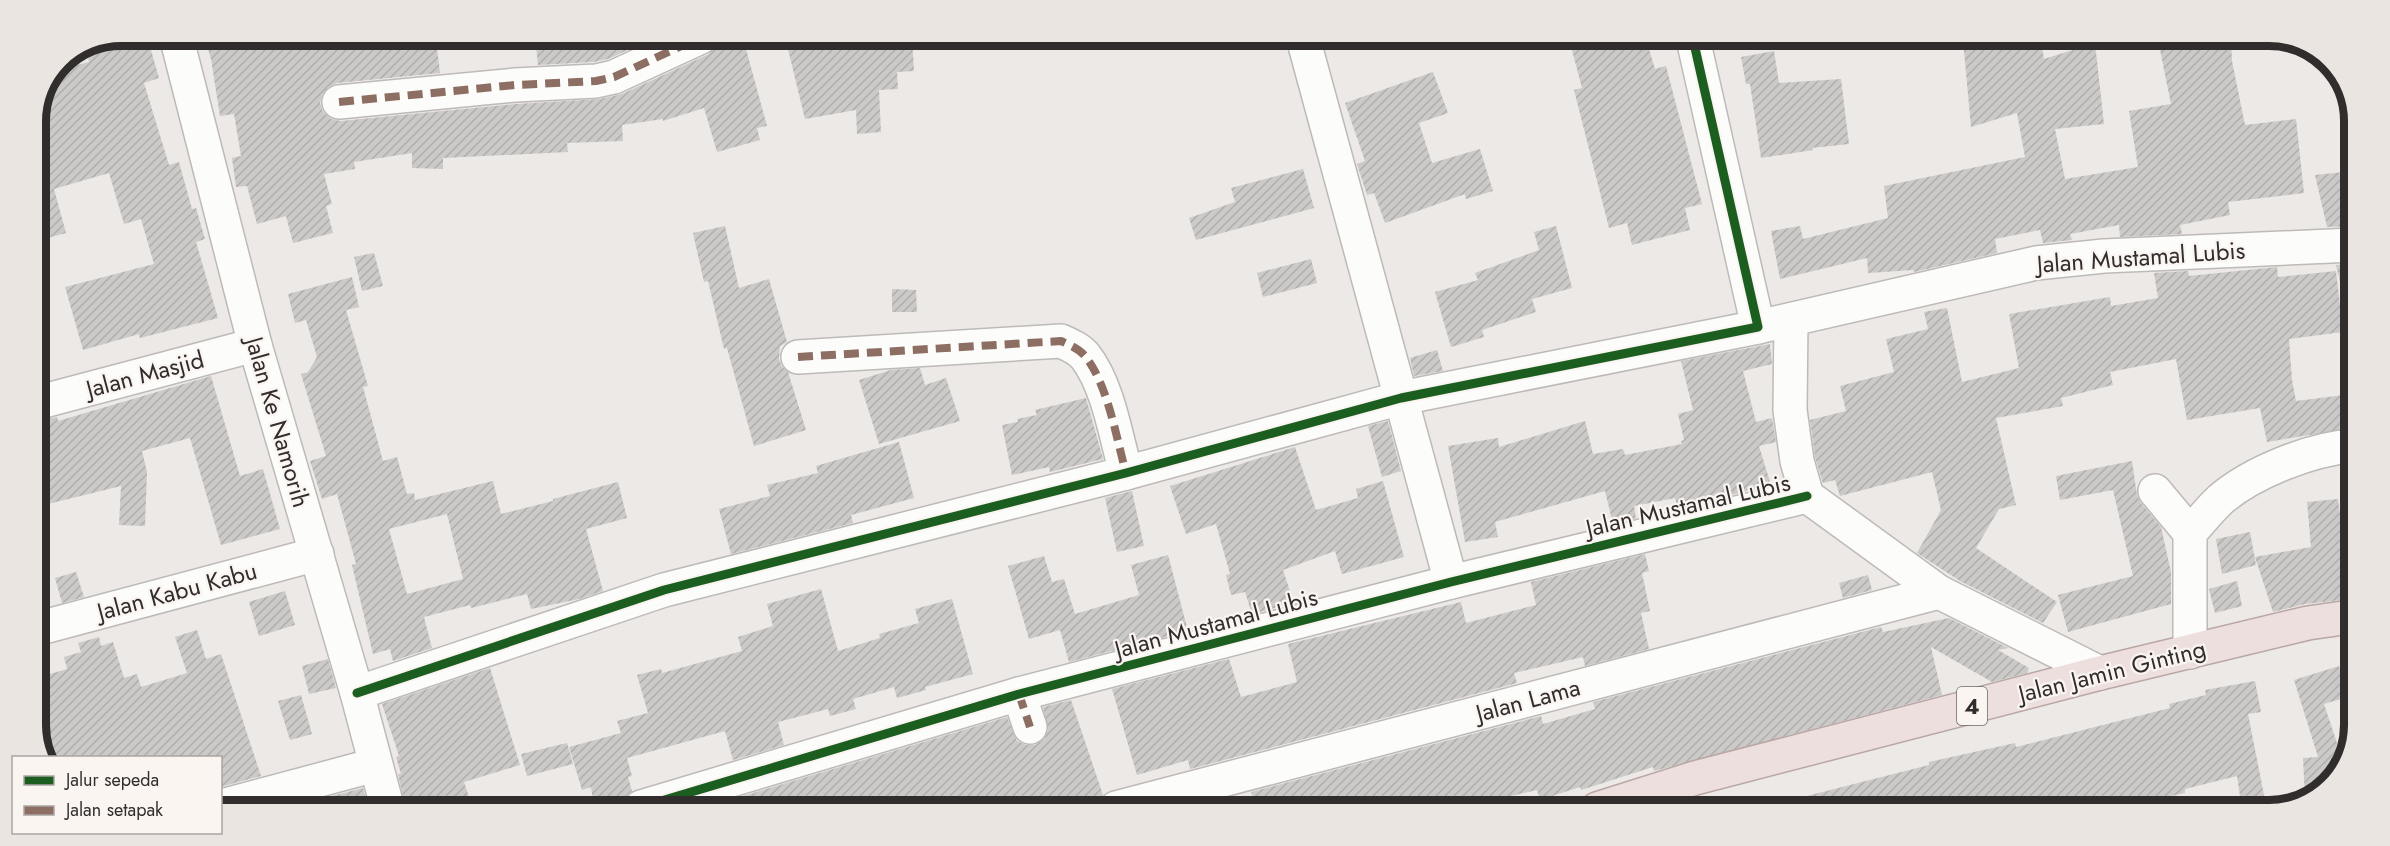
<svg xmlns="http://www.w3.org/2000/svg" width="2390" height="846" font-family="Jost,sans-serif">
<defs>
<pattern id="building-hatch" width="6" height="6" patternUnits="userSpaceOnUse" patternTransform="scale(1.5)"><rect width="6" height="6" fill="#cccac8"/><path d="M-1 1l2-2M0 6l6-6M5 7l2-2" fill="none" stroke="#b0aeac"/></pattern>
</defs>
<rect width="100%" height="100%" fill="#ece9e6"/>
<g fill="url(#building-hatch)" fill-rule="evenodd">
<polygon points="142,36 147,36 159,78 144,83 169,165 179,162 192,209 196,208 205,239 196,242 218,318 140,338 139,334 83,350 65,287 154,264 141,219 124,224 109,173 54,189 66,233 36,241 36,117 57,70 89,62 87,52"/>
<polygon points="204,36 382,37 383,44 436,39 440,73 337,83 328,87 322,95 320,103 323,112 331,119 341,121 516,104 600,99 622,94 709,54 717,45 743,38 767,126 757,128 760,140 717,152 704,108 663,121 663,119 622,125 623,141 567,143 568,152 443,158 443,169 412,168 412,153 354,162 355,169 324,174 332,204 326,206 333,233 293,243 286,216 257,224 247,186 236,187 232,158 241,156 234,114 220,116 211,59"/>
<polygon points="535,37 656,37 608,59 593,62 538,65"/>
<polygon points="785,37 820,37 821,40 912,38 914,71 897,72 898,89 879,90 881,132 857,134 856,110 805,119"/>
<polygon points="1569,39 1646,39 1655,69 1666,66 1702,204 1685,208 1690,230 1632,245 1627,223 1609,228 1574,90 1582,88"/>
<polygon points="1963,40 2041,40 2044,59 2095,43 2104,124 2055,129 2065,179 2138,167 2129,111 2171,104 2158,40 2231,40 2232,61 2245,125 2296,119 2304,193 2228,202 2230,215 2180,225 2182,234 2120,237 2119,225 2070,234 2072,240 2043,243 2040,230 1995,239 1997,253 1914,272 1913,270 1868,273 1867,258 1780,279 1771,231 1800,226 1803,239 1888,218 1884,186 2025,157 2017,113 1971,127"/>
<polygon points="1774,51 1779,83 1841,79 1849,144 1812,148 1813,150 1761,158 1750,84 1746,84 1741,57"/>
<polygon points="1433,72 1448,113 1419,123 1432,163 1480,149 1493,191 1466,199 1465,194 1385,223 1374,193 1367,195 1357,164 1365,161 1345,103"/>
<polygon points="1303,169 1314,208 1196,240 1189,218 1235,202 1231,188"/>
<polygon points="2353,171 2353,226 2327,227 2315,175"/>
<polygon points="725,226 739,288 769,279 787,342 780,346 779,359 782,367 788,372 806,430 754,446 727,348 724,349 708,281 704,282 693,233"/>
<polygon points="1556,226 1572,288 1532,299 1536,312 1482,330 1484,337 1451,347 1435,292 1478,280 1475,273 1539,250 1534,232"/>
<polygon points="374,253 383,286 362,291 354,257"/>
<polygon points="1311,259 1317,283 1263,297 1257,273"/>
<polygon points="2353,264 2353,298 2344,299 2336,265"/>
<polygon points="2277,267 2278,277 2336,271 2343,332 2289,339 2292,380 2296,401 2352,394 2352,428 2267,442 2260,408 2187,420 2176,359 2110,372 2113,385 2061,398 2063,406 1996,418 2016,505 1999,509 1976,548 2057,602 2043,623 1960,581 1917,553 1941,510 1932,472 1840,496 1835,480 1823,483 1815,457 1810,420 1846,411 1840,386 1894,372 1886,339 1928,329 1924,312 1947,308 1962,382 2019,368 2009,314 2110,297 2111,306 2158,298 2154,273 2188,271 2189,276"/>
<path d="M352,277L359,307L346,310L368,386L363,387L383,461L397,457L407,494L414,493L415,500L493,481L501,514L553,501V499L618,482L627,518L586,529L603,591L579,599L531,609L527,594L471,608L470,605L424,617L432,648L393,661L390,649L373,654L352,565L356,564L337,494L322,499L310,461L326,456L301,374L308,372L317,357L306,320L295,323L288,294ZM447,514L463,579L407,594L389,529Z"/>
<polygon points="892,289 916,290 917,312 892,312"/>
<polygon points="1770,344 1772,364 1743,371 1756,422 1772,418 1776,442 1759,446 1771,485 1678,508 1675,498 1634,506 1636,518 1613,524 1605,491 1495,522 1498,537 1465,542 1448,446 1498,438 1499,447 1585,421 1593,454 1623,449 1625,455 1682,444 1681,441 1684,440 1678,414 1693,410 1681,361"/>
<polygon points="1437,350 1443,371 1414,376 1410,358"/>
<polygon points="920,368 925,385 946,378 960,421 879,444 859,380 891,370"/>
<polygon points="211,376 240,476 263,469 280,529 221,545 190,438 142,451 147,472 145,526 119,525 121,486 48,504 36,459 36,421 57,417 58,421"/>
<polygon points="1086,398 1103,459 1050,472 1049,467 1012,475 1002,425 1018,422 1017,419 1037,415 1035,410"/>
<polygon points="1388,421 1401,471 1382,477 1368,426"/>
<polygon points="899,442 914,498 851,515 853,523 731,554 719,509 770,496 767,485 818,473 816,466"/>
<polygon points="1295,447 1316,510 1358,498 1356,489 1383,481 1404,557 1342,574 1335,551 1283,570 1294,603 1252,614 1245,592 1231,595 1226,575 1230,574 1216,524 1186,534 1170,486"/>
<polygon points="2132,461 2137,495 2141,503 2161,527 2171,572 2171,604 2068,632 2058,595 2133,576 2113,490 2060,500 2056,476"/>
<polygon points="1132,491 1144,546 1117,552 1105,498"/>
<polygon points="2338,499 2351,599 2305,604 2273,612 2255,557 2311,547 2307,502"/>
<polygon points="2250,532 2256,565 2222,574 2216,539"/>
<polygon points="1645,554 1649,571 1642,573 1650,611 1641,613 1649,649 1585,666 1583,657 1514,673 1517,683 1190,769 1188,760 1137,775 1112,689 1229,659 1241,697 1297,682 1288,644 1461,602 1466,623 1536,605 1531,582"/>
<polygon points="1168,555 1188,631 1069,662 1060,630 1029,639 1008,566 1044,556 1052,582 1064,579 1075,614 1139,595 1131,565"/>
<polygon points="76,572 84,597 62,603 55,578"/>
<polygon points="1868,575 1872,590 1843,598 1839,583"/>
<polygon points="2237,581 2242,606 2215,613 2209,589"/>
<polygon points="821,589 838,651 880,638 879,634 919,623 915,609 952,599 973,674 925,687 926,690 897,698 894,687 853,699 856,709 830,716 828,709 778,722 784,745 733,760 725,731 627,758 632,776 628,777 632,791 627,795 623,807 594,807 591,787 582,790 569,747 621,733 617,721 648,713 637,675 661,669 662,673 742,651 738,637 773,626 767,604"/>
<polygon points="285,591 295,625 259,636 249,602"/>
<polygon points="1949,618 2008,648 1998,650 2029,668 2027,673 1992,682 1931,647 1942,695 1654,771 1653,767 1581,790 1580,787 1540,800 1537,790 1460,808 1256,808 1251,792 1541,716 1543,724 1595,709 1593,702 1881,627 1883,632"/>
<polygon points="197,630 206,659 221,654 261,776 220,787 220,758 47,758 36,730 36,678 67,669 64,657 81,652 78,643 99,637 101,646 113,642 124,678 137,674 141,687 187,673 175,637"/>
<polygon points="328,659 336,688 309,694 302,666"/>
<polygon points="2339,666 2348,697 2324,704 2341,755 2347,755 2320,792 2305,798 2303,758 2318,757 2294,680"/>
<polygon points="490,668 520,765 464,782 472,806 405,806 398,774 401,774 396,757 399,756 382,704"/>
<polygon points="2255,681 2261,712 2248,714 2267,810 2242,810 2237,776 2185,789 2185,793 2154,800 2153,797 2103,810 1788,809 1787,801 1929,765 1929,762 2015,743 2016,747 2170,708 2169,704 2206,695 2205,690"/>
<polygon points="301,695 312,734 290,740 278,701"/>
<polygon points="1071,700 1103,795 1099,801 1080,808 745,807 743,796 1007,717 1017,741 1026,745 1035,745 1044,739 1048,730 1043,707"/>
<polygon points="567,743 573,764 527,776 521,754"/>
<polygon points="363,788 368,806 309,806 309,802"/>
</g>
<g fill="none" stroke-linecap="round" stroke-linejoin="round">
<g stroke="#bdbab8" stroke-width="36">
<g id="minor">
<polyline points="1303,38 1451,582"/>
<polyline points="339,102 515,85 596,81 614,77 701,37"/>
<polyline points="1791,320 1790,410 1797,461 1807,496 1939,592 2100,673"/>
<polyline points="1758,327 2036,263 2104,256 2353,245"/>
<path d="M798,357L1061,341C1070,345 1079,349 1085,356C1108,385 1116,437 1126,473"/>
<polyline points="36,403 255,345"/>
<polyline points="2155,491 2190,533"/>
<polyline points="36,629 317,554"/>
<path d="M2190,652V533C2200,522 2210,509 2221,499C2253,472 2311,449 2352,446"/>
<polyline points="357,693 664,590 1126,473 1401,398 1758,327 1693,39"/>
<polyline points="1019,694 1030,727"/>
<polyline points="222,806 375,765"/>
<polyline points="641,807 1019,694 1451,582 1807,496"/>
<polyline points="1116,808 1939,592"/>
</g>
</g>
<g stroke="#bdbab8" stroke-width="36">
<polyline id="tertiary" points="176,36 255,345 357,693 387,806"/>
</g>
<g stroke="#b9a7a4" stroke-width="36">
<polyline id="trunk" points="1597,809 1695,778 2100,673 2308,623 2350,617"/>
</g>
<use href="#minor" stroke="#fcfcfb" stroke-width="33"/>
<use href="#tertiary" stroke="#fcfcfb" stroke-width="33"/>
<use href="#trunk" stroke="#ecdfde" stroke-width="33"/>
<g stroke="#8d6e63" stroke-width="8" stroke-dasharray="15 8" stroke-linecap="butt">
<polyline points="339,102 515,85 596,81 614,77 701,37"/>
<path d="M798,357L1061,341C1070,345 1079,349 1085,356C1108,385 1116,437 1126,473"/>
<polyline points="1019,694 1030,727"/>
</g>
<g stroke="#fbf5f2" stroke-width="13">
<g id="cycleway">
<polyline points="357,693 664,590 1126,473 1401,398 1758,327 1693,39"/>
<polyline points="641,807 1019,694 1451,582 1807,496"/>
</g>
</g>
<use href="#cycleway" stroke="#1b5e20" stroke-width="9"/>
</g>
<g text-anchor="middle" dominant-baseline="central" stroke-width="4.5" stroke-linejoin="round" paint-order="stroke">
<rect fill="#fbf5f2" stroke="#6d6967" stroke-width="1.5" x="1957" y="687" width="30" height="38" rx="4.5"/>
<g font-size="22" font-weight="bold" fill="#302d2c">
<text x="1972" y="706">4</text>
</g>
<g font-size="24" fill="#302d2c" stroke="#fbf5f2">
<text transform="translate(2141 257) rotate(-4)">Jalan Mustamal Lubis</text>
<text transform="translate(145 374) rotate(-15)">Jalan Masjid</text>
<text transform="translate(278 422) rotate(74)">Jalan Ke Namorih</text>
<text transform="translate(1688 505) rotate(-13)">Jalan Mustamal Lubis</text>
<text transform="translate(177 591) rotate(-15)">Jalan Kabu Kabu</text>
<text transform="translate(1216 623) rotate(-15)">Jalan Mustamal Lubis</text>
<text transform="translate(2112 671) rotate(-14)">Jalan Jamin Ginting</text>
<text transform="translate(1528 700) rotate(-15)">Jalan Lama</text>
</g>
</g>
<path d="M0 0H2390V846H0ZM121 46H2269A75 75 0 0 1 2344 121V725A75 75 0 0 1 2269 800H121A75 75 0 0 1 46 725V121A75 75 0 0 1 121 46Z" fill="#ebe5e2" fill-rule="evenodd"/>
<path fill="none" stroke="#302d2c" stroke-width="8" d="M121 46H2269A75 75 0 0 1 2344 121V725A75 75 0 0 1 2269 800H121A75 75 0 0 1 46 725V121A75 75 0 0 1 121 46Z"/>
<rect x="12" y="756" width="210" height="78" fill="#fbf5f2" stroke="#aaa5a3" stroke-width="1.5"/>
<rect x="24" y="776" width="30" height="9" fill="#1b5e20" stroke="#aaa5a3" stroke-width="1.5"/>
<text x="66" y="786" font-size="18" fill="#302d2c">Jalur sepeda</text>
<rect x="24" y="806" width="30" height="9" fill="#8d6e63" stroke="#aaa5a3" stroke-width="1.5"/>
<text x="66" y="816" font-size="18" fill="#302d2c">Jalan setapak</text>
</svg>
